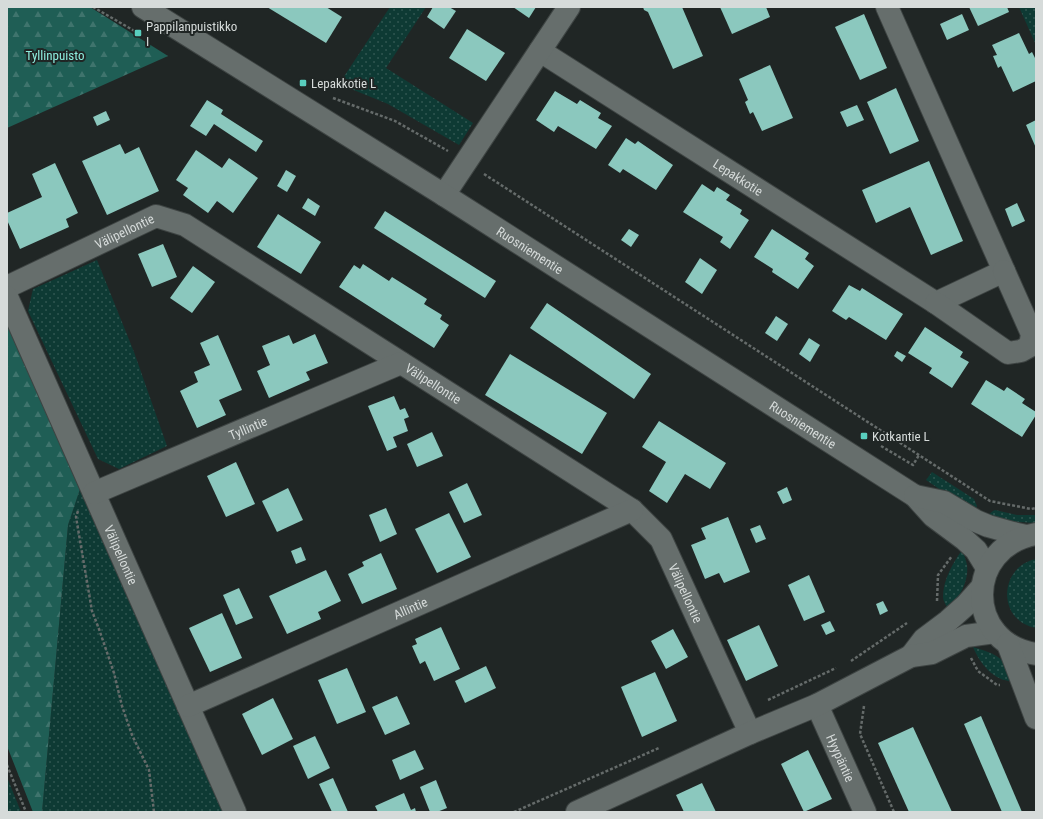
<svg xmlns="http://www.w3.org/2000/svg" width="1043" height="819" font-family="'Roboto Condensed',sans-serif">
<defs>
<pattern id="grass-dots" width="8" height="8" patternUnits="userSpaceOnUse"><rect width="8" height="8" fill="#0e3a34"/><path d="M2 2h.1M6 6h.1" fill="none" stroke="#305651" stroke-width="1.8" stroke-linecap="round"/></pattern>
<pattern id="forest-firs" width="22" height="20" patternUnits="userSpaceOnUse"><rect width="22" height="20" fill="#1f5e55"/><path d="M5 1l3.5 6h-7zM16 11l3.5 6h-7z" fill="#3f746d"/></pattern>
</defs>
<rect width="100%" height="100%" fill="#202625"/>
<g fill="url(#grass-dots)">
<polygon points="390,7 426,7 386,68 473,123 459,145 388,104 339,84"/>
<polygon points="1019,7 1036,7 1036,45"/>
<polygon points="97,260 134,352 167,446 119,469 98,459 28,311 33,289"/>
<polygon points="932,472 974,499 977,506 975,511 957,501 926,480"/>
<polygon points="80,489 223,812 42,812 68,525"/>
<polygon points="995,510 1017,515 1036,515 1036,523 1001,521 988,515 993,511"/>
<path d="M962,550C964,555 966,560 967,565C969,582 959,598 948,609C946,605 943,601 943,597C943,580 953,563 962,550Z"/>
<path d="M1036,559V628C997,621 998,567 1036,559Z"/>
<path d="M973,647C996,654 1006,658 1015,681C995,683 980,664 973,647Z"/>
<polygon points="7,777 21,812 7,812"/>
</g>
<g fill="url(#forest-firs)">
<polygon points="7,7 90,7 168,56 7,128"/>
<polygon points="7,324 80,489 68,525 42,812 33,812 7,746"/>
</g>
<g fill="#8bc8be">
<polygon points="267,7 326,7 342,17 326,43"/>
<polygon points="433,7 449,7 456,11 444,29 427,17"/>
<polygon points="513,7 536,7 529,18"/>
<polygon points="643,7 682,7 703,56 673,69 648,12 644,10"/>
<polygon points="720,7 766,7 770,17 732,34"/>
<polygon points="969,7 1007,7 1009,12 978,26"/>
<polygon points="864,14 887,68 860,80 835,27"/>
<polygon points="962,14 969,30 947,40 940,24"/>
<polygon points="467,29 505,53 486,81 449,58"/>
<polygon points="1019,33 1029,54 1032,52 1036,60 1036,67 1035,67 1036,70 1036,81 1013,92 1001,66 998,68 993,56 997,55 992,45"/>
<polygon points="770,65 793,118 762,131 753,112 750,114 745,102 748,100 739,79"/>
<polygon points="896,88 919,141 890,154 867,102"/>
<polygon points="555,91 577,104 580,100 601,113 598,118 612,126 596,149 558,126 554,132 536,120"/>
<polygon points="207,100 223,110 221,114 263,141 256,152 214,124 206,136 190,126"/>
<polygon points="857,105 864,120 847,127 840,112"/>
<polygon points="106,111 110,120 97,126 93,117"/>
<polygon points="1036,120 1036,148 1026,125"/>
<polygon points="626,138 635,144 638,141 673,165 656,190 623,169 620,173 608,165"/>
<polygon points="120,144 125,154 139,147 159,191 107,215 82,161"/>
<polygon points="196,150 222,168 229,158 258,178 233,213 217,201 208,213 183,195 188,188 176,180"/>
<polygon points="929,161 963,241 931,255 910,207 876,223 862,190"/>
<polygon points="55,163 78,213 66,219 69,227 20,249 7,220 7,213 42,197 32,174"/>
<polygon points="286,170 296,176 287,192 277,186"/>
<polygon points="702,184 714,192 717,187 730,195 726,200 742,210 740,214 749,220 730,249 720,242 723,237 683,212"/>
<polygon points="308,198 320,206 315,216 302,208"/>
<polygon points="1017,203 1025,221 1012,227 1005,209"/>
<polygon points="385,211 496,281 485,298 374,228"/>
<polygon points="278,214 321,242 301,274 257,247"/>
<polygon points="629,229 639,235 631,247 621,240"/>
<polygon points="772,229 809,253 805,259 814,266 798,289 772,272 773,269 754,257"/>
<polygon points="163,244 177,277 152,287 138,254"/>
<polygon points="700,258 717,270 702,294 685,282"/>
<polygon points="363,264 389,281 392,277 427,299 424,304 442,315 440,319 449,325 434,348 339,287 354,265 360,269"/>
<polygon points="193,266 215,282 192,313 170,298"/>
<polygon points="849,285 860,291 862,288 903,314 886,340 849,317 846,320 832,311"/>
<polygon points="547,303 651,374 634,399 530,328"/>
<polygon points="776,316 788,324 777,341 765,333"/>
<polygon points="925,327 963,352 960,357 969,362 952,388 929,373 932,368 908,353"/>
<polygon points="315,334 328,363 306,372 310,380 269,398 257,371 270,365 262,346 289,335 293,344"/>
<polygon points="218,335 242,390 219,400 226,415 197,428 180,391 198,382 194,372 210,365 200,343"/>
<polygon points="809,338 820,345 810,362 799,354"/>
<polygon points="897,351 906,356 902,362 894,356"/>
<polygon points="510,354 607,413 582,454 485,395"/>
<polygon points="986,380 1004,391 1007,387 1025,399 1022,403 1036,412 1036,415 1022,437 971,404"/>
<polygon points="394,396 400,410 405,408 409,417 404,419 408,431 393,437 397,447 387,451 368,406"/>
<polygon points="659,421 726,463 710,489 685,474 667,503 649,491 666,462 642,447"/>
<polygon points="432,432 443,456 417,467 407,444"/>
<polygon points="236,462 255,504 226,517 207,476"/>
<polygon points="467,483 482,515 464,523 449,492"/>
<polygon points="787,487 792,500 783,504 777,492"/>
<polygon points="288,488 303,520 277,532 262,501"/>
<polygon points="386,508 397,534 380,542 369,515"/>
<polygon points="449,513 471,557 437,573 415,529"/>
<polygon points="728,517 750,572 724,583 719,573 705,579 691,545 706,539 701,528"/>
<polygon points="760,525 766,539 756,543 750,529"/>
<polygon points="301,547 306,560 296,564 291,551"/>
<polygon points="381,553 397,589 362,604 348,574 364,566 362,562"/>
<polygon points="326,570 341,601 318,612 321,619 287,634 269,596"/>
<polygon points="809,575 825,612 804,621 788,585"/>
<polygon points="239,588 253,618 236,625 223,595"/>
<polygon points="883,601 888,611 880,615 876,604"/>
<polygon points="222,613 242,658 210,672 189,628"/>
<polygon points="830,621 835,631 826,635 821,625"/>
<polygon points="759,625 778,666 746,681 727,640"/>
<polygon points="441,627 460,669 434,681 425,661 420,664 412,646 417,644 415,639"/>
<polygon points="673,629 688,657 666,669 651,641"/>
<polygon points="486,666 496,688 465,703 455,681"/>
<polygon points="347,668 366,712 337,724 318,680"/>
<polygon points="655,672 677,721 642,737 621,687"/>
<polygon points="397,696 410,724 385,735 372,707"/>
<polygon points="273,698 293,739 262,755 242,714"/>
<polygon points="981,716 1022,812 1002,812 964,724"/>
<polygon points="913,727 952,812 909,812 878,743"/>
<polygon points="315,736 330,768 308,779 293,746"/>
<polygon points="415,750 424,769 400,780 392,760"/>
<polygon points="808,750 832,799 804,812 781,764"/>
<polygon points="333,778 348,812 332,812 319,784"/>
<polygon points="436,780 447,808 437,812 430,812 420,787"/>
<polygon points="702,783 716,812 684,812 676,795"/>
<polygon points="404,793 411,810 415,808 416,812 378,812 375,806"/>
</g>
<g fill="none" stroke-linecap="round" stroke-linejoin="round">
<g stroke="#3e4443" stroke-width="24">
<g id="street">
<path id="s1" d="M540,51L936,303L1004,271L887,7"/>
<polyline points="444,195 569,7"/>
<path id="s2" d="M7,287L156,216L185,225L632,510L661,539L750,733"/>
<path id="s3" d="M7,297L235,812"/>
<polyline points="936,303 1008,353 1021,351 1030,346 1032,334 1004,271"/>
<path id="s4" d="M94,493L401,363"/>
<polyline points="911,656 924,639 948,621 966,605 982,587"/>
<path id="s5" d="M817,705L865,812"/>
<path id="s6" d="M188,706L632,510"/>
<polyline points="577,812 750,733 817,705 911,656 932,653 966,636 995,632"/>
</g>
</g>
<g stroke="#3e4443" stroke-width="24">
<g id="secondary">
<path id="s7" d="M143,7L444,195L915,496L933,516L964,539L976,550L987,568"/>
<polyline points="915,496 944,502 976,521 988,526 1013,533 1026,536"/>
<path d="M1036,534C964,547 964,643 1036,654"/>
<polyline points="1008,644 1036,718"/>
</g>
</g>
<g stroke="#656b6a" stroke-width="2.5" stroke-dasharray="3 2" stroke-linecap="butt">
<polyline points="93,7 138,33"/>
<polyline points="333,98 395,121 448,151"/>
<polyline points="484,174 990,501 1031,509 1036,508"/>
<polyline points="881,446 913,465 919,455"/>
<polyline points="78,511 76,517 92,611 99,629 114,673 122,706 132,735 149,770 154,812"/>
<polyline points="937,601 938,575 952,556"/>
<polyline points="971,658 978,671 997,685 1000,685"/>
<polyline points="851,661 907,623"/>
<polyline points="768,700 836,668"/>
<polyline points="864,706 860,734 894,812"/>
<polyline points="7,765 26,812"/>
<polyline points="514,812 659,748"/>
</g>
<use href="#street" stroke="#666e6c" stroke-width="22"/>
<use href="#secondary" stroke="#666e6c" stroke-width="22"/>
</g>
<g fill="#59cebe" stroke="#202625" stroke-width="1.5">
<rect x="134" y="29" width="8" height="8" rx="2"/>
<rect x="299" y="79" width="8" height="8" rx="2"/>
<rect x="860" y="432" width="8" height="8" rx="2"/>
</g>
<g text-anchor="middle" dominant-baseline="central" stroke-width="4" stroke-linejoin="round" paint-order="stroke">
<g font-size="13" fill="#d6dbda" stroke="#202625" text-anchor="start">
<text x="146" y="26">Pappilanpuistikko<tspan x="146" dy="15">I</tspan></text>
<text x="311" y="83">Lepakkotie L</text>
<text x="872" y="436">Kotkantie L</text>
</g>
<g font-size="13" fill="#8deedf" stroke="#202625">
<text x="55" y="55">Tyllinpuisto</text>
</g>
<g font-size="13" fill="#d6dbda" stroke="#202625">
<text stroke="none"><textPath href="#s1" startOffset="235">Lepakkotie</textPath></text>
<text stroke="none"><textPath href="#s2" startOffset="130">Välipellontie</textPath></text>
<text stroke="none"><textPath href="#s7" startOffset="457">Ruosniementie</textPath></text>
<text stroke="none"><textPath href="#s2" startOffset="490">Välipellontie</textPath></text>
<text stroke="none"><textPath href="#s7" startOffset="781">Ruosniementie</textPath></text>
<text stroke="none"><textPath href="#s4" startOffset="167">Tyllintie</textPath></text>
<text stroke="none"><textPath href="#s3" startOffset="282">Välipellontie</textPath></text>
<text stroke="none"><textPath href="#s2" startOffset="826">Välipellontie</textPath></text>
<text stroke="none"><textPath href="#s6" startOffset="243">Allintie</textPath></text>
<text stroke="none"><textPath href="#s5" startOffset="58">Hyypäntie</textPath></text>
</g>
</g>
<rect width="1043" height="819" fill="none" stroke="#d6dbda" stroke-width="16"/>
</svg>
